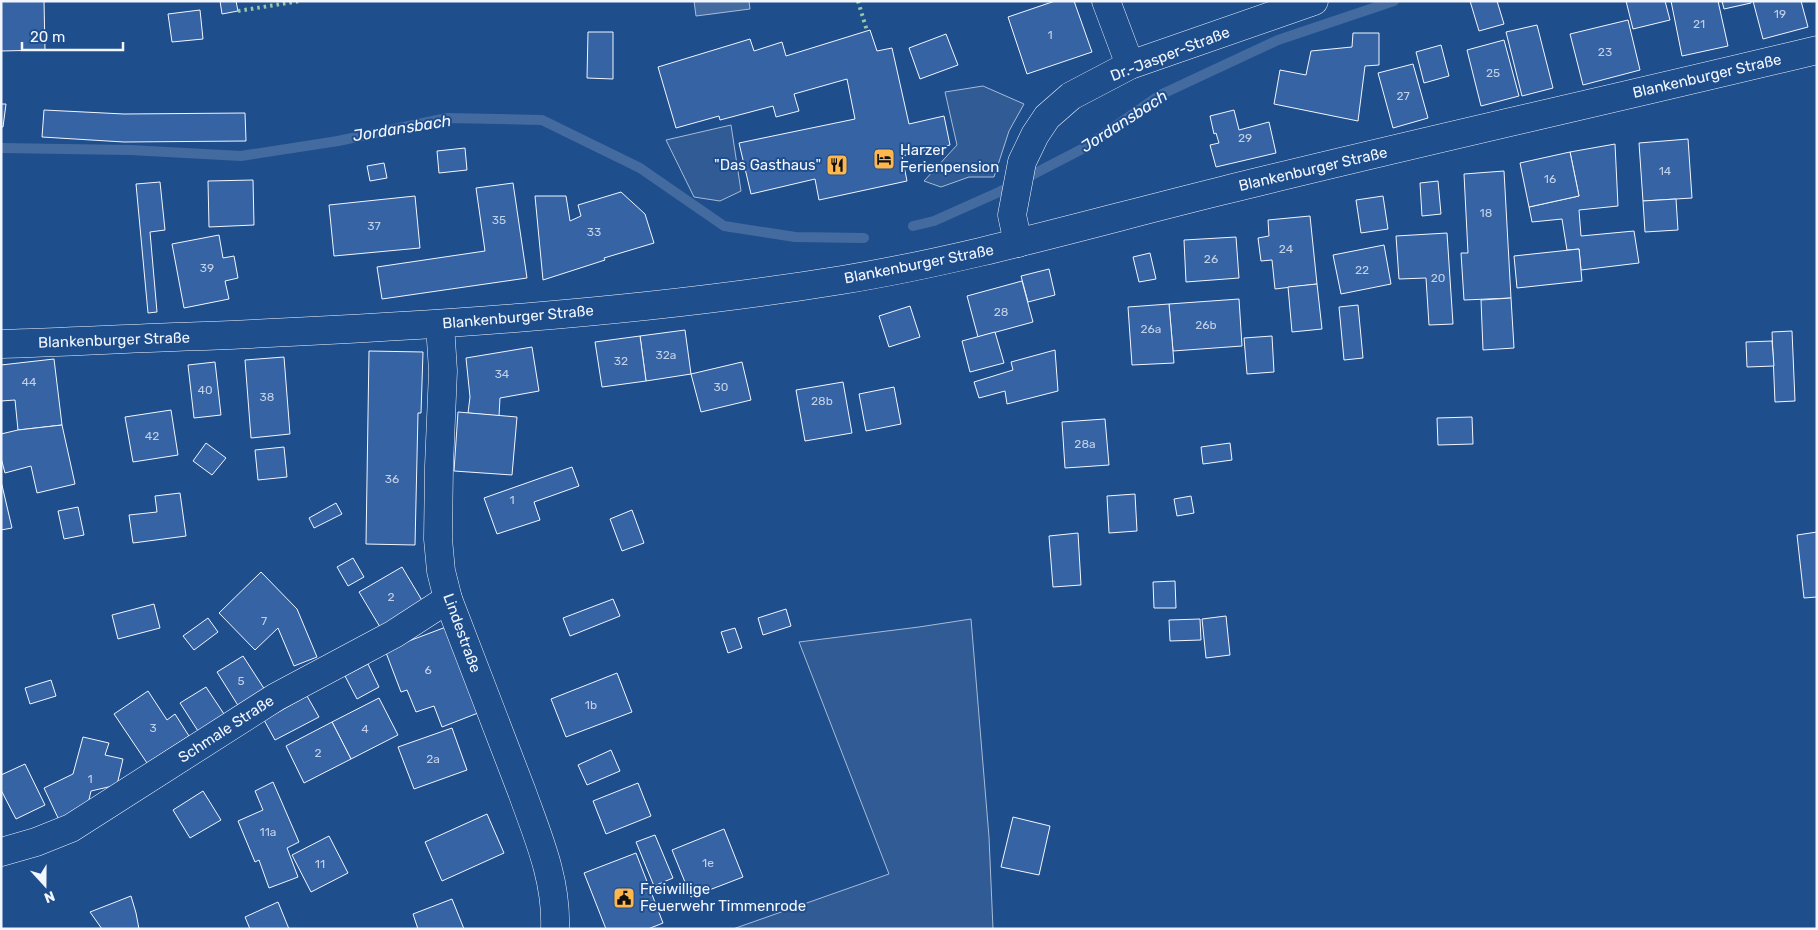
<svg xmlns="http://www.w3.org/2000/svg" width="1818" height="930" font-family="Rubik,sans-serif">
<rect width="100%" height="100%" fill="#1f4e8c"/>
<g fill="#305b95" stroke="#a8bbd7">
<polygon points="983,86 1024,104 1009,131 994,177 969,177 941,187 924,181 957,145 945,92"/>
<polygon points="731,125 741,191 720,201 694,197 666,140"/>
<polygon points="971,619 989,837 993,929 733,929 889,874 799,642 919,627"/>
</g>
<polygon fill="#446ba0" stroke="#a8bbd7" points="694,1 749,1 750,9 696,16"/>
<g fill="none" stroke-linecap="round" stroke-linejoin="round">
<g stroke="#446ba0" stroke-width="10">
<polyline points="1,148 130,150 241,156 338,141 447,118 542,120 640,168 724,226 795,237 864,238"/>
<polyline points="913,226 934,221 999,192 1084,148 1160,95 1278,40 1394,1"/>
</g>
</g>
<g fill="#3563a3" stroke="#f2f6ff">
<polygon points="1,1 44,1 45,50 1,51"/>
<polygon points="220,1 236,1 238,11 222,14"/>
<polygon points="1055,1 1074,1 1092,52 1027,74 1008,17"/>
<polygon points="1470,1 1497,1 1504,24 1479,31"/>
<polygon points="1626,1 1665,1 1670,20 1633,29"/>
<polygon points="1671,1 1718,1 1728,46 1682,56"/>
<polygon points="1722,1 1751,1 1751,3 1724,9"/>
<polygon points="1753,1 1801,1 1808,27 1763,39"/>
<polygon points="200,10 203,39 172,42 168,14"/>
<polygon points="1628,20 1640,70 1583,85 1570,34"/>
<polygon points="1537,25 1553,88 1522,96 1506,32"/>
<polygon points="870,30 877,51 892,48 909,124 944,116 950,145 902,156 907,181 819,200 815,179 751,194 739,143 855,119 847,79 794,94 799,111 776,117 773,106 720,120 719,116 676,128 658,67 750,39 754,51 782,42 786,56"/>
<polygon points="588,32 613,32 613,79 587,78"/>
<polygon points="1353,33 1379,33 1379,65 1365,66 1358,121 1274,104 1280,70 1306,75 1311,51 1352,47"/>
<polygon points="946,34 958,65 920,79 909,48"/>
<polygon points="1504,40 1519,96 1481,106 1467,50"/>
<polygon points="1441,45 1449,76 1424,83 1416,52"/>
<polygon points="1413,64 1428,118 1393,128 1378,73"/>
<polygon points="1,104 6,104 3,127 1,127"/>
<polygon points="44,110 124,114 245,113 246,141 124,142 42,137"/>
<polygon points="1234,110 1239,130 1269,122 1276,153 1216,167 1210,145 1219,143 1216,133 1214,134 1210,116"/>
<polygon points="1688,139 1692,198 1643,201 1639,143"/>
<polygon points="1615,144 1618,206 1579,210 1581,236 1634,231 1639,263 1581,270 1579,249 1567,250 1562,219 1532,222 1529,207 1579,196 1570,152"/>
<polygon points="465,148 467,170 439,173 437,151"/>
<polygon points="1570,152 1579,196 1529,207 1520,163"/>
<polygon points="384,163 387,178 370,181 367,166"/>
<polygon points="1504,171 1511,298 1464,300 1461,253 1468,253 1464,174"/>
<polygon points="253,180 254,225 209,227 208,181"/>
<polygon points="1438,181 1441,214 1422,216 1420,183"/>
<polygon points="160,182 165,230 150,232 157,312 148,313 136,184"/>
<polygon points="513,183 527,278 382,299 377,267 485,251 476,188"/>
<polygon points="621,192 645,214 654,243 604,258 605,260 543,280 535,196 566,196 570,221 581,216 578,205"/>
<polygon points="415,196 420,248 334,256 329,205"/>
<polygon points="1383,196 1388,229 1361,233 1356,200"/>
<polygon points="1676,199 1678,230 1645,232 1643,201"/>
<polygon points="1310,216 1317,284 1275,289 1272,260 1261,261 1258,238 1269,236 1268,220"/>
<polygon points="1447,233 1453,324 1429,325 1426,278 1399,279 1396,236"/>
<polygon points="219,235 223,258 234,256 238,278 225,281 229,299 184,308 172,244"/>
<polygon points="1236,237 1239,278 1186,282 1184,240"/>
<polygon points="1384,245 1391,284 1341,294 1333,255"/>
<polygon points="1579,249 1582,281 1517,288 1514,256"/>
<polygon points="1150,253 1156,279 1139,282 1133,257"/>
<polygon points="1049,269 1055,295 1028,302 1021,276"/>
<polygon points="1022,281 1033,322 978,337 967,296"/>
<polygon points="1317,284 1322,329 1292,332 1288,287"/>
<polygon points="1511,298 1514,348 1483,350 1481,300"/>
<polygon points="1239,299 1242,346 1173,351 1169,304"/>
<polygon points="1169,304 1174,363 1132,365 1128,307"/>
<polygon points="1358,305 1363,358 1344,360 1339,307"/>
<polygon points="910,306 920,337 889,347 879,316"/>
<polygon points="685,330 691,374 646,381 640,336"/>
<polygon points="1792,331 1795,401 1775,402 1772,332"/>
<polygon points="995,332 1004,363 970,372 962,341"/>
<polygon points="640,336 646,381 602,387 595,342"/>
<polygon points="1272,336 1274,372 1247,374 1244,338"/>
<polygon points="1772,341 1774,366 1747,367 1746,342"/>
<polygon points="532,347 539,391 500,398 499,416 468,413 470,397 466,358"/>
<polygon points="1055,350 1058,391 1007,404 1005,391 979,398 974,382 1013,370 1011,362"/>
<polygon points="369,351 423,352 421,413 418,413 415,545 366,544"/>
<polygon points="284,357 290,434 251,438 245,360"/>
<polygon points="54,359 62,425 18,430 15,400 1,401 1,365"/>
<polygon points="215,362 221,415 194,418 188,365"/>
<polygon points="742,362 751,400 701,412 691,374"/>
<polygon points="843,382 852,433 805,441 796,390"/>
<polygon points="894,387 901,424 866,431 859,394"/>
<polygon points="171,410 178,455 133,462 125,417"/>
<polygon points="458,412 517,417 512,475 454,471"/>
<polygon points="1472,417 1473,444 1438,445 1437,418"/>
<polygon points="1105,419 1109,465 1065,468 1062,422"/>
<polygon points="62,425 75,484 37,493 31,466 5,473 1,458 1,434 18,430"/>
<polygon points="206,443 226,458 212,475 193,461"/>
<polygon points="1230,443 1232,460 1203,464 1201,447"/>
<polygon points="284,447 287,477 258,480 255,450"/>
<polygon points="572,467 579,486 534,502 540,520 497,534 484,498"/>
<polygon points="1,481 12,528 1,530"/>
<polygon points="180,493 186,536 133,543 129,515 157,512 155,496"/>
<polygon points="1135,494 1137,531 1109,533 1107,496"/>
<polygon points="1191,496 1194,513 1177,516 1174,499"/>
<polygon points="336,503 342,514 314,528 309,518"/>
<polygon points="78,507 84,535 64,539 58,511"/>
<polygon points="632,510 644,543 622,551 610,519"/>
<polygon points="1817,532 1817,597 1804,598 1797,535"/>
<polygon points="1078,533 1081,585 1053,587 1049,536"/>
<polygon points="353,558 364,577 348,586 337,567"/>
<polygon points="402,567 423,602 380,627 359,592"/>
<polygon points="261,572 297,609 317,657 294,666 278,628 255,650 219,613"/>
<polygon points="1175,581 1176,608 1154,608 1153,582"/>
<polygon points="613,599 620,616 570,636 563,618"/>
<polygon points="154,604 160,628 118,639 112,615"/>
<polygon points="786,609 791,626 763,635 758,618"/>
<polygon points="1226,616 1230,655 1206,658 1202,619"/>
<polygon points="208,618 218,632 194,650 183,636"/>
<polygon points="1200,619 1201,640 1170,641 1169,620"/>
<polygon points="446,627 478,713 442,727 434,706 416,712 407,690 401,692 385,650"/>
<polygon points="735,628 742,648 728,653 721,632"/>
<polygon points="243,656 265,690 239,707 217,672"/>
<polygon points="368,664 379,687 357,699 345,676"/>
<polygon points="617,673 632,712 566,737 551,699"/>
<polygon points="51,680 56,696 30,704 25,688"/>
<polygon points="206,687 224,714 198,731 180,703"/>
<polygon points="148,691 167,720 175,714 189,736 147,763 114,714"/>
<polygon points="307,696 319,717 275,740 264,720"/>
<polygon points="379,698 398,735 351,759 332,722"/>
<polygon points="332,722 351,759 304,783 286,746"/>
<polygon points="452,728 467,770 414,789 398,747"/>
<polygon points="83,737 109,743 105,755 123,759 117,785 91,791 88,804 59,820 44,788 73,774"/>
<polygon points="611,750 620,771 587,785 578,765"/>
<polygon points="25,764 45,805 16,819 1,790 1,775"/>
<polygon points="273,782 299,842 287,848 298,877 269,888 259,860 255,862 238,821 263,810 255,791"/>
<polygon points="638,783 651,816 606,834 593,801"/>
<polygon points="203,791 221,820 190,838 173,810"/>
<polygon points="487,814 504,853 442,881 425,842"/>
<polygon points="1013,817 1050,826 1039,875 1001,867"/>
<polygon points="724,829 743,877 691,897 672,850"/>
<polygon points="655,835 673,878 654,886 636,842"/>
<polygon points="329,836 348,873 311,892 292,855"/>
<polygon points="636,853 663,923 648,929 606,929 584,873"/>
<polygon points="131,896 136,913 139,929 102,929 90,912"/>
<polygon points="452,899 464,929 418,929 413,914"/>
<polygon points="278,902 289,929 250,929 245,917"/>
</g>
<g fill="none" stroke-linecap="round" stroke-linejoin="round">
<g stroke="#f2f6ff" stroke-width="29">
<g id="street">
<polyline points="1106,1 1130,65"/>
<polyline points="1018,243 1012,215 1022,162 1035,135 1047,117 1071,96 1130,65 1314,1"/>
<path d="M440,324L443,371L439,466L438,539L441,571L448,599C473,664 498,728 522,792C538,837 557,880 555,929"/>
<polyline points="1,852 36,842 71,828 276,697 394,634 448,599"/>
</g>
</g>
<g stroke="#f2f6ff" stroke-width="29">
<path id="secondary" d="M1,344C69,342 137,338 205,336C418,327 632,314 842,280C970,259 1095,222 1221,191C1419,142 1618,98 1817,50"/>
</g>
<use href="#street" stroke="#1f4e8c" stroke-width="28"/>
<use href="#secondary" stroke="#1f4e8c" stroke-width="28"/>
<g stroke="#97c8a6" stroke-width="4" stroke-dasharray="2.5 4" stroke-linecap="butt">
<polyline points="858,1 867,31"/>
<polyline points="238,11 300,1"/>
</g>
</g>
<defs>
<g id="hotel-square" transform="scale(1.125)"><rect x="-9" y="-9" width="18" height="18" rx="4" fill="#ffb74d" stroke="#1f4e8c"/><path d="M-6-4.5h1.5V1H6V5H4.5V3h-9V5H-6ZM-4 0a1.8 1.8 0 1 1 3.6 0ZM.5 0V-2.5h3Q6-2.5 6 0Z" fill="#111"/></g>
<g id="restaurant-square" transform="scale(1.125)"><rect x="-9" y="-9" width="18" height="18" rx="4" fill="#ffb74d" stroke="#1f4e8c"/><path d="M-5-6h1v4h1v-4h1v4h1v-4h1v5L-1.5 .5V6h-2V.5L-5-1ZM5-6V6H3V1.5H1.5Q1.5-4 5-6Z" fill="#111"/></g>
<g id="civic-square" transform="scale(1.125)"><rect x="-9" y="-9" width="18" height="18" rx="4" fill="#ffb74d" stroke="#1f4e8c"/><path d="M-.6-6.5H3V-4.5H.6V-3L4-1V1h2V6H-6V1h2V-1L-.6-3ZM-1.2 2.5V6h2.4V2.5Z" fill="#111"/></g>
</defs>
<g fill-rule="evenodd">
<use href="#hotel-square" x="884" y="159"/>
<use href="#restaurant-square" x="837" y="165"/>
<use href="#civic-square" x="624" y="898"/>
</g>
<g text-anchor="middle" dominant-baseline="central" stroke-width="4" stroke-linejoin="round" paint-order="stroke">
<g font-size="12" fill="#c3d1e8">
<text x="1780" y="14">19</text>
<text x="1699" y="24">21</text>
<text x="1050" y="35">1</text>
<text x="1605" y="52">23</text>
<text x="1493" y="73">25</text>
<text x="1403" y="96">27</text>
<text x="1245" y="138">29</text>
<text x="1665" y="171">14</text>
<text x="1550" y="179">16</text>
<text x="1486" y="213">18</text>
<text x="499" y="220">35</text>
<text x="374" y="226">37</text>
<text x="594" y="232">33</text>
<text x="1286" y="249">24</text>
<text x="1211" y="259">26</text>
<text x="207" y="268">39</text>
<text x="1362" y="270">22</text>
<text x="1438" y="278">20</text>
<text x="1001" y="312">28</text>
<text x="1206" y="325">26b</text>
<text x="1151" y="329">26a</text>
<text x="666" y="355">32a</text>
<text x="621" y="361">32</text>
<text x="502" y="374">34</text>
<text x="29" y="382">44</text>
<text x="721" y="387">30</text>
<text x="205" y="390">40</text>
<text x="267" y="397">38</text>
<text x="822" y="401">28b</text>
<text x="152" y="436">42</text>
<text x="1085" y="444">28a</text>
<text x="392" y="479">36</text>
<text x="512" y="500">1</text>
<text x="391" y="597">2</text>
<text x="264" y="621">7</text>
<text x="428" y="670">6</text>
<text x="241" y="681">5</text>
<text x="591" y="705">1b</text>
<text x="153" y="728">3</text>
<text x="365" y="729">4</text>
<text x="318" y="753">2</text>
<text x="433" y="759">2a</text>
<text x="90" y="779">1</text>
<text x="268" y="832">11a</text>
<text x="708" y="863">1e</text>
<text x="320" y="864">11</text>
</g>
<g font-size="15" fill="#f2f6ff" stroke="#1f4e8c">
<text transform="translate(1170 54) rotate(-21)">Dr.-Jasper-Straße</text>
<text transform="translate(1707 76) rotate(-13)">Blankenburger Straße</text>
<text transform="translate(1313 169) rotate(-13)">Blankenburger Straße</text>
<text transform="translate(919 264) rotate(-11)">Blankenburger Straße</text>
<text transform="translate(518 317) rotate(-5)">Blankenburger Straße</text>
<text transform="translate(114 340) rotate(-2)">Blankenburger Straße</text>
<text transform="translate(462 633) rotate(70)">Lindestraße</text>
<text transform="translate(226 729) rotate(-33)">Schmale Straße</text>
</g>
<g font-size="15" fill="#f2f6ff" stroke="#1f4e8c" text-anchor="start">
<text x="900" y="150">Harzer<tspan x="900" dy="17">Ferienpension</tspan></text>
<text x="821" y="165" text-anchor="end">"Das Gasthaus"</text>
<text x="640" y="889">Freiwillige<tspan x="640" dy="17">Feuerwehr Timmenrode</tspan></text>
</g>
<g font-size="16" font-style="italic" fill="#f2f6ff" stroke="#1f4e8c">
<text transform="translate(1124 121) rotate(-33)">Jordansbach</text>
<text transform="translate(402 128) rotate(-9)">Jordansbach</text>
</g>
</g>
<rect width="1818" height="930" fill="none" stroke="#f2f6ff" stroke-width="5"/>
<g transform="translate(45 885) rotate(159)" stroke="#1f4e8c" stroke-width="4" paint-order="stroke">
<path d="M0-4L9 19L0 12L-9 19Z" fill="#f2f6ff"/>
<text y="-8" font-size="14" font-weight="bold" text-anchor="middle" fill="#f2f6ff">N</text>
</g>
<path d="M22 42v8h101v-8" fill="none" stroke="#f2f6ff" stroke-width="2.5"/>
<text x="30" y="42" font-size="15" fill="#f2f6ff" stroke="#1f4e8c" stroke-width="4" paint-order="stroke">20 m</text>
</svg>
